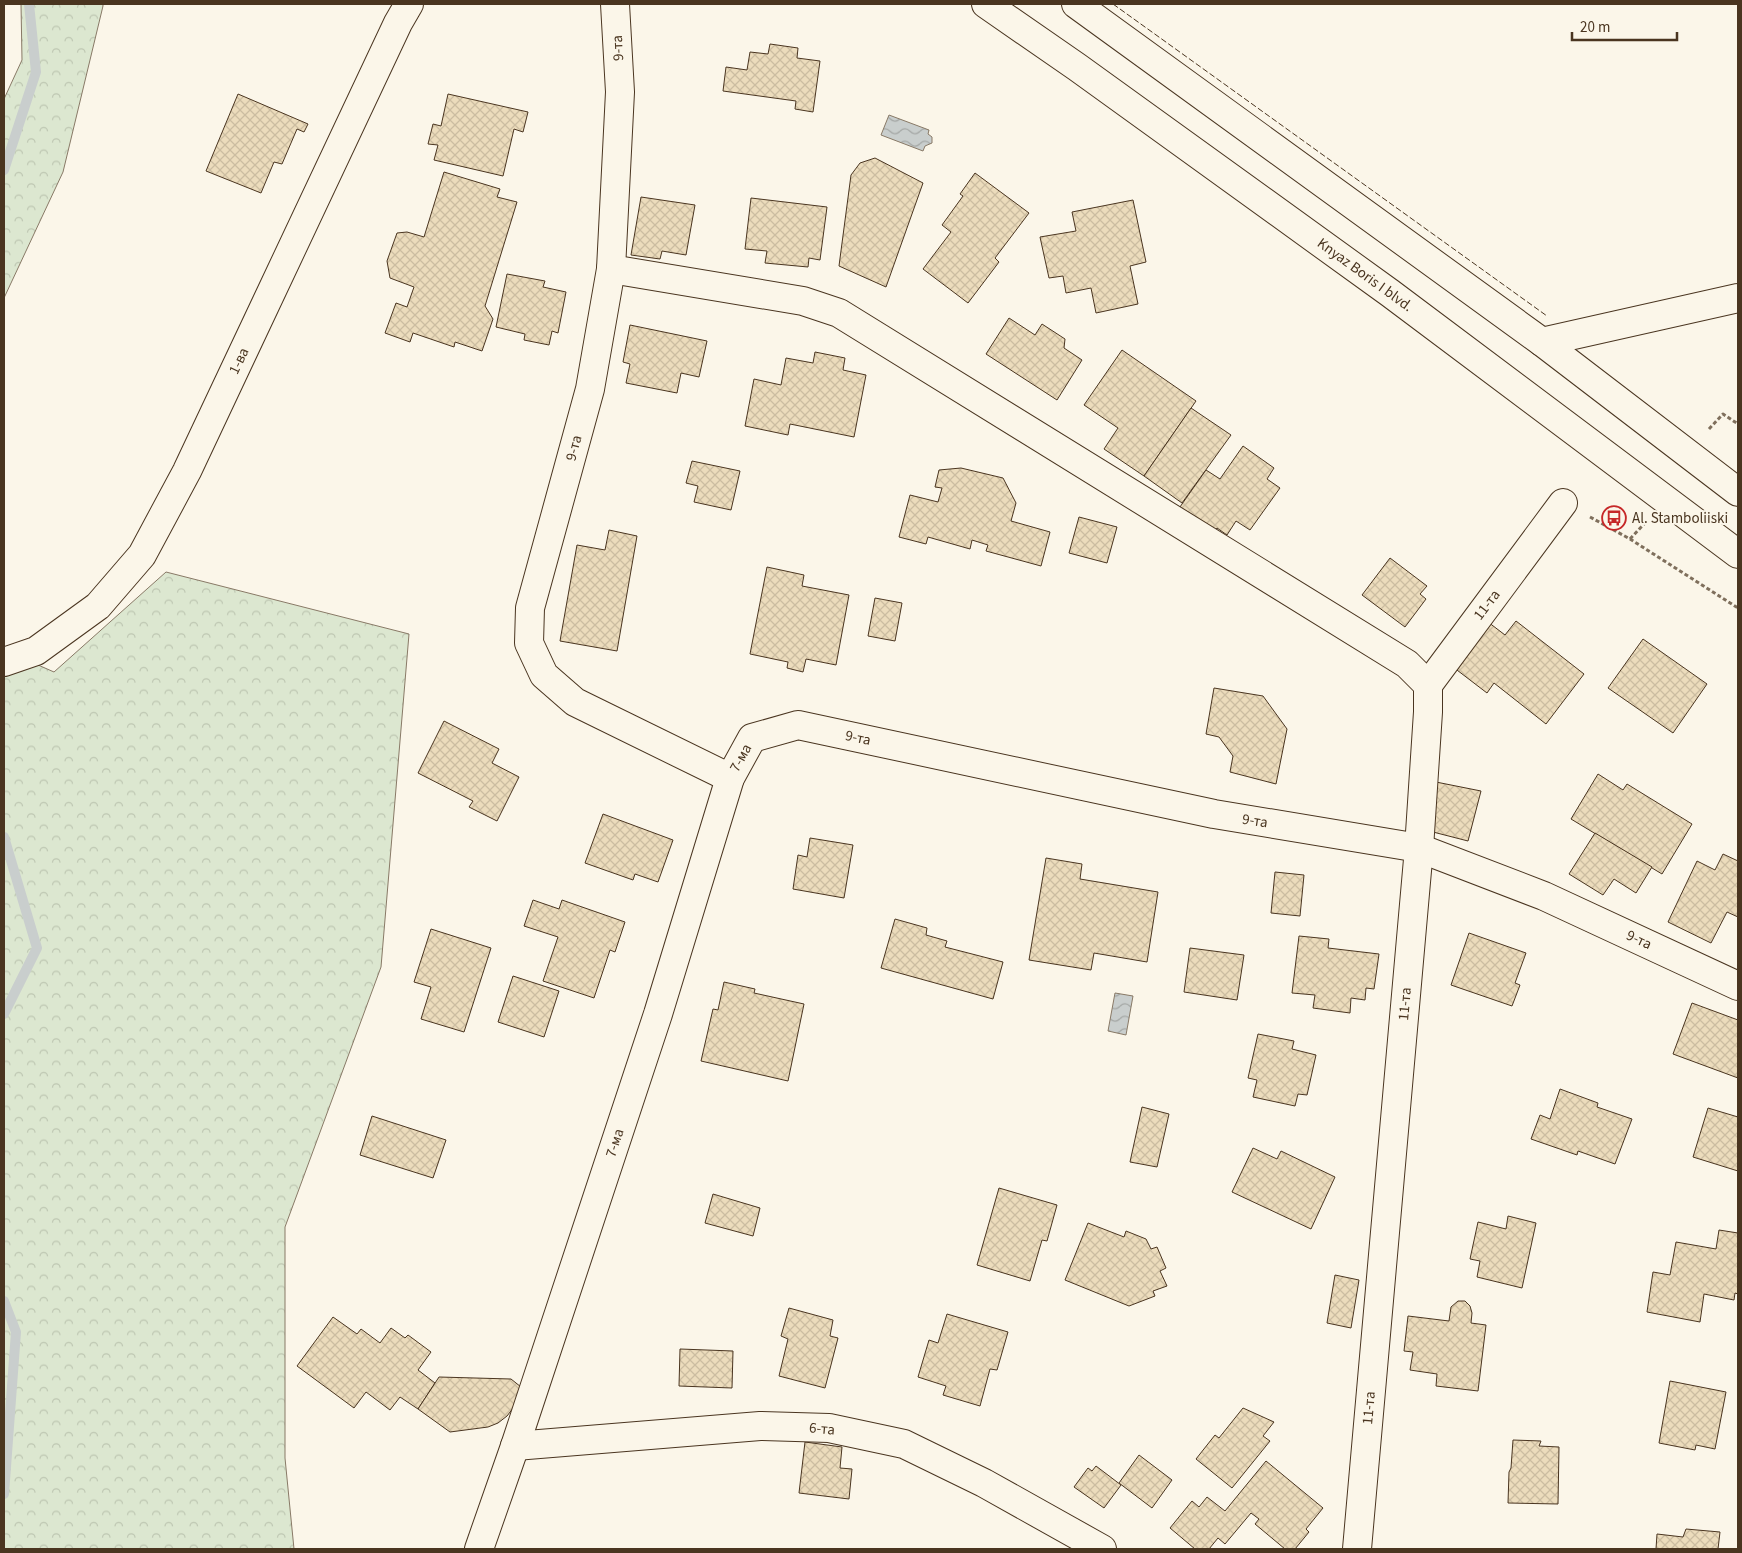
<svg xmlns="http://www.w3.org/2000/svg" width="1742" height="1553" font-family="'Source Sans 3',sans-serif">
<defs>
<pattern id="forest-crowns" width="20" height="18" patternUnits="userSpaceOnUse" patternTransform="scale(1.25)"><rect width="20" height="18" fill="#dce7d0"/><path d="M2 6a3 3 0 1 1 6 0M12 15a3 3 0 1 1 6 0" fill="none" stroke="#bec7b2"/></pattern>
<pattern id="water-waves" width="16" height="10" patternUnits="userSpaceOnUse" patternTransform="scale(1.25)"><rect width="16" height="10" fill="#c9cecd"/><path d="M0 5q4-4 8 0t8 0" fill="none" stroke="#a5a8a6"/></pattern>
<pattern id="building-cross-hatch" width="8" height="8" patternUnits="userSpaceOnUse" patternTransform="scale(1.25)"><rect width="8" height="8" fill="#ecdcbc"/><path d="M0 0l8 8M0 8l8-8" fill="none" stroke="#ccbda1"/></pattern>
</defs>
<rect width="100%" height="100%" fill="#fbf6e9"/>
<g fill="url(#forest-crowns)" stroke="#887966">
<polygon points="21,4 103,4 103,6 63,172 4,298 4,99 22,60"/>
<polygon points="166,572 409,634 381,967 285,1227 285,1458 294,1549 4,1549 4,650 54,672"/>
</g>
<g fill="url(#water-waves)" stroke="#887966">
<polygon points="889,115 929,130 928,134 932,137 932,143 925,146 923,151 881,135"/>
<polygon points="1115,993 1133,996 1126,1035 1108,1031"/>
</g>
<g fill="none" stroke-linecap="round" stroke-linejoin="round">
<g stroke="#c9cecd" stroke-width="10">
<polyline points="4,170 36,72 29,4"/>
<polyline points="4,837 37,948 4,1014"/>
<polyline points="4,1301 16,1332 4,1494"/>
</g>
</g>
<g fill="url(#building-cross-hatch)" stroke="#4a3520">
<polygon points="770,44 798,48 797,58 820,61 813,112 795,109 796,101 723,91 726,67 747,70 750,52 768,54"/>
<polygon points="238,94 308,124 304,132 297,129 282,164 274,162 261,193 206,171"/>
<polygon points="448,94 528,112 523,132 514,129 503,176 434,160 438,145 428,144 433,124 441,126"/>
<polygon points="875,158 923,183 886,287 839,266 851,175 860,163"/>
<polygon points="444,172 500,189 497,197 517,202 485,306 493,319 482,351 455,342 454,347 413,333 410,342 385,333 396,303 407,307 414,287 390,278 387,261 397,233 407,232 424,237"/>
<polygon points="975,173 1029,213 995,258 999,262 968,303 923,269 951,232 942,225 963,196 960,194"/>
<polygon points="641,197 695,205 686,255 662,251 660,259 631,255"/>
<polygon points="751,198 827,207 820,260 809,258 808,267 765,263 767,251 745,249"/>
<polygon points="1133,200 1146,262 1130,266 1138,304 1096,313 1091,288 1066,293 1063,276 1049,278 1040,237 1076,231 1072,212"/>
<polygon points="507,274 545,281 543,287 566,292 558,333 552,331 549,345 524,340 525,334 496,327"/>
<polygon points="1009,318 1035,335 1042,324 1065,339 1064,348 1082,360 1057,400 986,354"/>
<polygon points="630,325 707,341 699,377 681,373 677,393 626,383 630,364 623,362"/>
<polygon points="1122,350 1196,401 1144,476 1104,449 1118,428 1084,405"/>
<polygon points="815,352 845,358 843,370 866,375 854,437 790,424 788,435 745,426 754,379 781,385 786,358 813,363"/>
<polygon points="1191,408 1231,435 1182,503 1144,476"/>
<polygon points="1243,446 1274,468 1267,479 1280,488 1250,530 1236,521 1227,535 1217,528 1209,539 1175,514 1206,470 1220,479"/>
<polygon points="692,461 740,471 731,510 694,502 698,486 686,483"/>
<polygon points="961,468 1003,478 1016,503 1011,521 1050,532 1041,566 986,551 988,545 972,540 970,549 928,537 926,544 899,537 910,495 938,502 942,488 935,487 939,470"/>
<polygon points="1079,517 1117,527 1107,563 1069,553"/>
<polygon points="609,530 637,536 617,651 560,641 577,545 605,550"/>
<polygon points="1390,558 1427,586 1420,594 1426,599 1405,627 1362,595"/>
<polygon points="767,567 804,575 802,586 849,595 836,665 806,659 803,672 787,668 788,662 750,654"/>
<polygon points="875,598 902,603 895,641 868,636"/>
<polygon points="1516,621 1584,674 1546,724 1494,683 1487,693 1453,667 1488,622 1505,635"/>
<polygon points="1643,639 1707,684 1673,733 1608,688"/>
<polygon points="1214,688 1263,696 1287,729 1276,784 1230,772 1233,756 1219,737 1206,734"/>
<polygon points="444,721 499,749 492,763 519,777 497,821 469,807 473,801 418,773"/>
<polygon points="1598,774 1623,790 1627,784 1692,824 1662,874 1571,819"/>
<polygon points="1431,781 1481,791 1468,841 1433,832"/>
<polygon points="603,814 673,840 658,882 635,874 633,880 585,863"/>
<polygon points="1595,833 1652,867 1636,893 1614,879 1603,895 1569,874"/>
<polygon points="810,838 853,845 844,898 793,889 798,855 807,857"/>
<polygon points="1723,854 1738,861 1738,917 1727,912 1711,943 1668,922 1697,861 1715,870"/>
<polygon points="1046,858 1082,864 1080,879 1158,892 1147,962 1094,953 1091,970 1029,960"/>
<polygon points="1275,872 1304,875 1300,916 1271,913"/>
<polygon points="533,900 559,909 562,900 625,922 615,952 610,950 594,998 543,981 558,937 524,926"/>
<polygon points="895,919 927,928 926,935 947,941 945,947 1003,962 993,999 881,968"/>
<polygon points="431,929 491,948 464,1032 421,1019 431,987 414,982"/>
<polygon points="1469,933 1526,953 1515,983 1520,985 1512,1006 1451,985"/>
<polygon points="1299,936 1329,939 1328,948 1379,954 1374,989 1366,988 1365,1000 1351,998 1350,1013 1313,1008 1315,995 1292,993"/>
<polygon points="1190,948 1244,955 1237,1000 1184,992"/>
<polygon points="513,976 559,991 544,1037 498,1022"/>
<polygon points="724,982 755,989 754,993 804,1004 788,1081 701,1061 713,1009 718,1010"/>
<polygon points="1692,1003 1738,1020 1738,1078 1673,1054"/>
<polygon points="1258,1034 1294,1041 1292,1049 1316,1055 1307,1095 1298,1094 1295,1106 1253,1097 1257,1080 1248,1078"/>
<polygon points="1560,1089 1598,1103 1597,1107 1632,1119 1615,1164 1578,1151 1577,1155 1531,1139 1540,1115 1550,1119"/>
<polygon points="1142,1107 1169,1114 1157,1167 1130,1162"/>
<polygon points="1708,1108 1738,1117 1738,1171 1693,1157"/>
<polygon points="372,1116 446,1140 433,1178 360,1155"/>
<polygon points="1253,1148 1277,1159 1281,1151 1335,1177 1311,1229 1232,1192"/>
<polygon points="999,1188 1057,1205 1047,1241 1042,1240 1030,1281 977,1265"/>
<polygon points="713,1194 760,1208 753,1236 705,1223"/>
<polygon points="1508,1216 1536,1223 1522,1288 1477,1277 1480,1261 1470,1259 1478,1222 1506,1229"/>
<polygon points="1088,1223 1124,1237 1126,1231 1146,1239 1151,1249 1157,1247 1166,1268 1160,1271 1167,1286 1153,1291 1155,1296 1129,1306 1065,1280"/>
<polygon points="1719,1230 1738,1233 1738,1294 1735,1293 1734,1300 1704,1294 1700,1322 1647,1312 1653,1272 1670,1275 1676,1242 1716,1249"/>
<polygon points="1335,1275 1359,1280 1351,1328 1327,1323"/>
<polygon points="1458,1301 1465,1301 1470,1306 1472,1313 1471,1323 1486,1325 1478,1391 1436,1386 1437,1374 1410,1370 1413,1352 1404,1351 1408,1316 1449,1321 1451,1307"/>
<polygon points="789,1308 833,1320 830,1336 838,1338 825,1388 779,1376 788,1339 781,1336"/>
<polygon points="947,1314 1008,1332 997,1370 990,1369 980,1406 943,1395 946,1386 918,1377 929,1340 938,1343"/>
<polygon points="333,1317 357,1334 361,1329 380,1343 391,1328 405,1338 408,1335 431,1352 418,1370 435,1383 418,1409 400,1397 390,1410 366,1392 354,1408 297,1366"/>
<polygon points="680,1349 733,1351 732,1388 679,1386"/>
<polygon points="439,1377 511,1379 521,1387 514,1407 507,1416 498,1423 488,1427 450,1432 418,1409"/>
<polygon points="1670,1381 1726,1392 1715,1449 1696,1445 1695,1450 1659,1443"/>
<polygon points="1243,1408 1274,1422 1263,1436 1270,1441 1232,1488 1196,1459 1215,1435 1219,1438"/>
<polygon points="1513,1440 1541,1441 1539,1446 1559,1447 1558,1504 1508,1503 1509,1472 1511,1468"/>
<polygon points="805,1442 842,1447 840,1468 852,1469 849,1499 799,1493"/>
<polygon points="1139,1455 1172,1480 1152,1508 1119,1483"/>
<polygon points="1266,1461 1323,1508 1306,1529 1309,1532 1295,1549 1285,1549 1255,1524 1259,1519 1251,1513 1225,1544 1218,1538 1209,1549 1195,1549 1170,1528 1192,1501 1199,1507 1207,1497 1225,1511"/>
<polygon points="1096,1466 1121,1485 1104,1508 1074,1487 1088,1468 1092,1471"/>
<polygon points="1686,1529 1720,1532 1718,1549 1656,1549 1657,1534 1683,1537"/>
</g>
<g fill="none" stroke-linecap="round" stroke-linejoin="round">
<g stroke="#4a3520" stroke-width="30">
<g id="minor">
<polyline points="615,4 620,92 611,269 590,389 530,608 529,643 544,675 575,702 730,778"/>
<polyline points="611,269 803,301 839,313 1407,664 1428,685"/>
<polyline points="1542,342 1738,298"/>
<polyline points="4,662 36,651 98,606 142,555 187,471 398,23 409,4"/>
<polyline points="515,1446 760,1426 829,1428 904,1444 984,1483 1102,1549"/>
<polyline points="479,1549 515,1446 658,1014 730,778 752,738 798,725 1214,814 1419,848 1544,896 1738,986"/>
<polyline points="1357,1549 1419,848 1428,712 1428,685 1563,503"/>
</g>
</g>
<g stroke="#4a3520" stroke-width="30">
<g id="trunk">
<polyline points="986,4 1077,67 1390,293 1738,554"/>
<polyline points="1076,4 1542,342 1738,492"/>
</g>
</g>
<g stroke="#7f6f5c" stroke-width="3" stroke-dasharray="4 2.5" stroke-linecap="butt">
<polyline points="1709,429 1723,414 1738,424"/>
<polyline points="1590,517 1630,539 1738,608"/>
<polyline points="1630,539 1645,523"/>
</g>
<use href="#minor" stroke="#fbf6e9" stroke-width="28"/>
<use href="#trunk" stroke="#fbf6e9" stroke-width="28"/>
<polyline stroke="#4a3520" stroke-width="1" stroke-dasharray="6 2.5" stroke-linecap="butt" points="1113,4 1547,316"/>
</g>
<defs>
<g id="bus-ring" transform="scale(1.25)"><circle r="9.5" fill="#fbf6e9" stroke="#c62828" stroke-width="1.5"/><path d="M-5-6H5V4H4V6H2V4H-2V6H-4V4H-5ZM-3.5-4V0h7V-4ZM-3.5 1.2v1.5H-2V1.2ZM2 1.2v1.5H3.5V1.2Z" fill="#c62828"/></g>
</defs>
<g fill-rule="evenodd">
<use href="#bus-ring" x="1614" y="518"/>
</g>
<g text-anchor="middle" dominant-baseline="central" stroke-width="4" stroke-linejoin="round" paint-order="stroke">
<g font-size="15" fill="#4a3520" stroke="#fbf6e9">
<text transform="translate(618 48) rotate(-93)">9-та</text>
<text transform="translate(1365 275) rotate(36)">Knyaz Boris I blvd.</text>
<text transform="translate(239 361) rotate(-65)">1-ва</text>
<text transform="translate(574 448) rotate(-75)">9-та</text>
<text transform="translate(1487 605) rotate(-53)">11-та</text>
<text transform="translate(858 738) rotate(12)">9-та</text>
<text transform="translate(741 758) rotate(-61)">7-ма</text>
<text transform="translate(1255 821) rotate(9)">9-та</text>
<text transform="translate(1639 940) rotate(25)">9-та</text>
<text transform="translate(1405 1004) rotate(-85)">11-та</text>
<text transform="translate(615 1143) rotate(-72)">7-ма</text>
<text transform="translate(1369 1408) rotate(-85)">11-та</text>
<text transform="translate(822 1429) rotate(5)">6-та</text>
</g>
<g font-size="15" fill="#4a3520" stroke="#fbf6e9" text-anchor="start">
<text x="1632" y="518">Al. Stamboliiski</text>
</g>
</g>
<rect width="1742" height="1553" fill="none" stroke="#4a3520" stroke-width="10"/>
<path d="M1572 32v8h105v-8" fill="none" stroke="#4a3520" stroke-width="2.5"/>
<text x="1580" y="32" font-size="15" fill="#4a3520" stroke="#fbf6e9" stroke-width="4" paint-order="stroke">20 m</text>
</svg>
